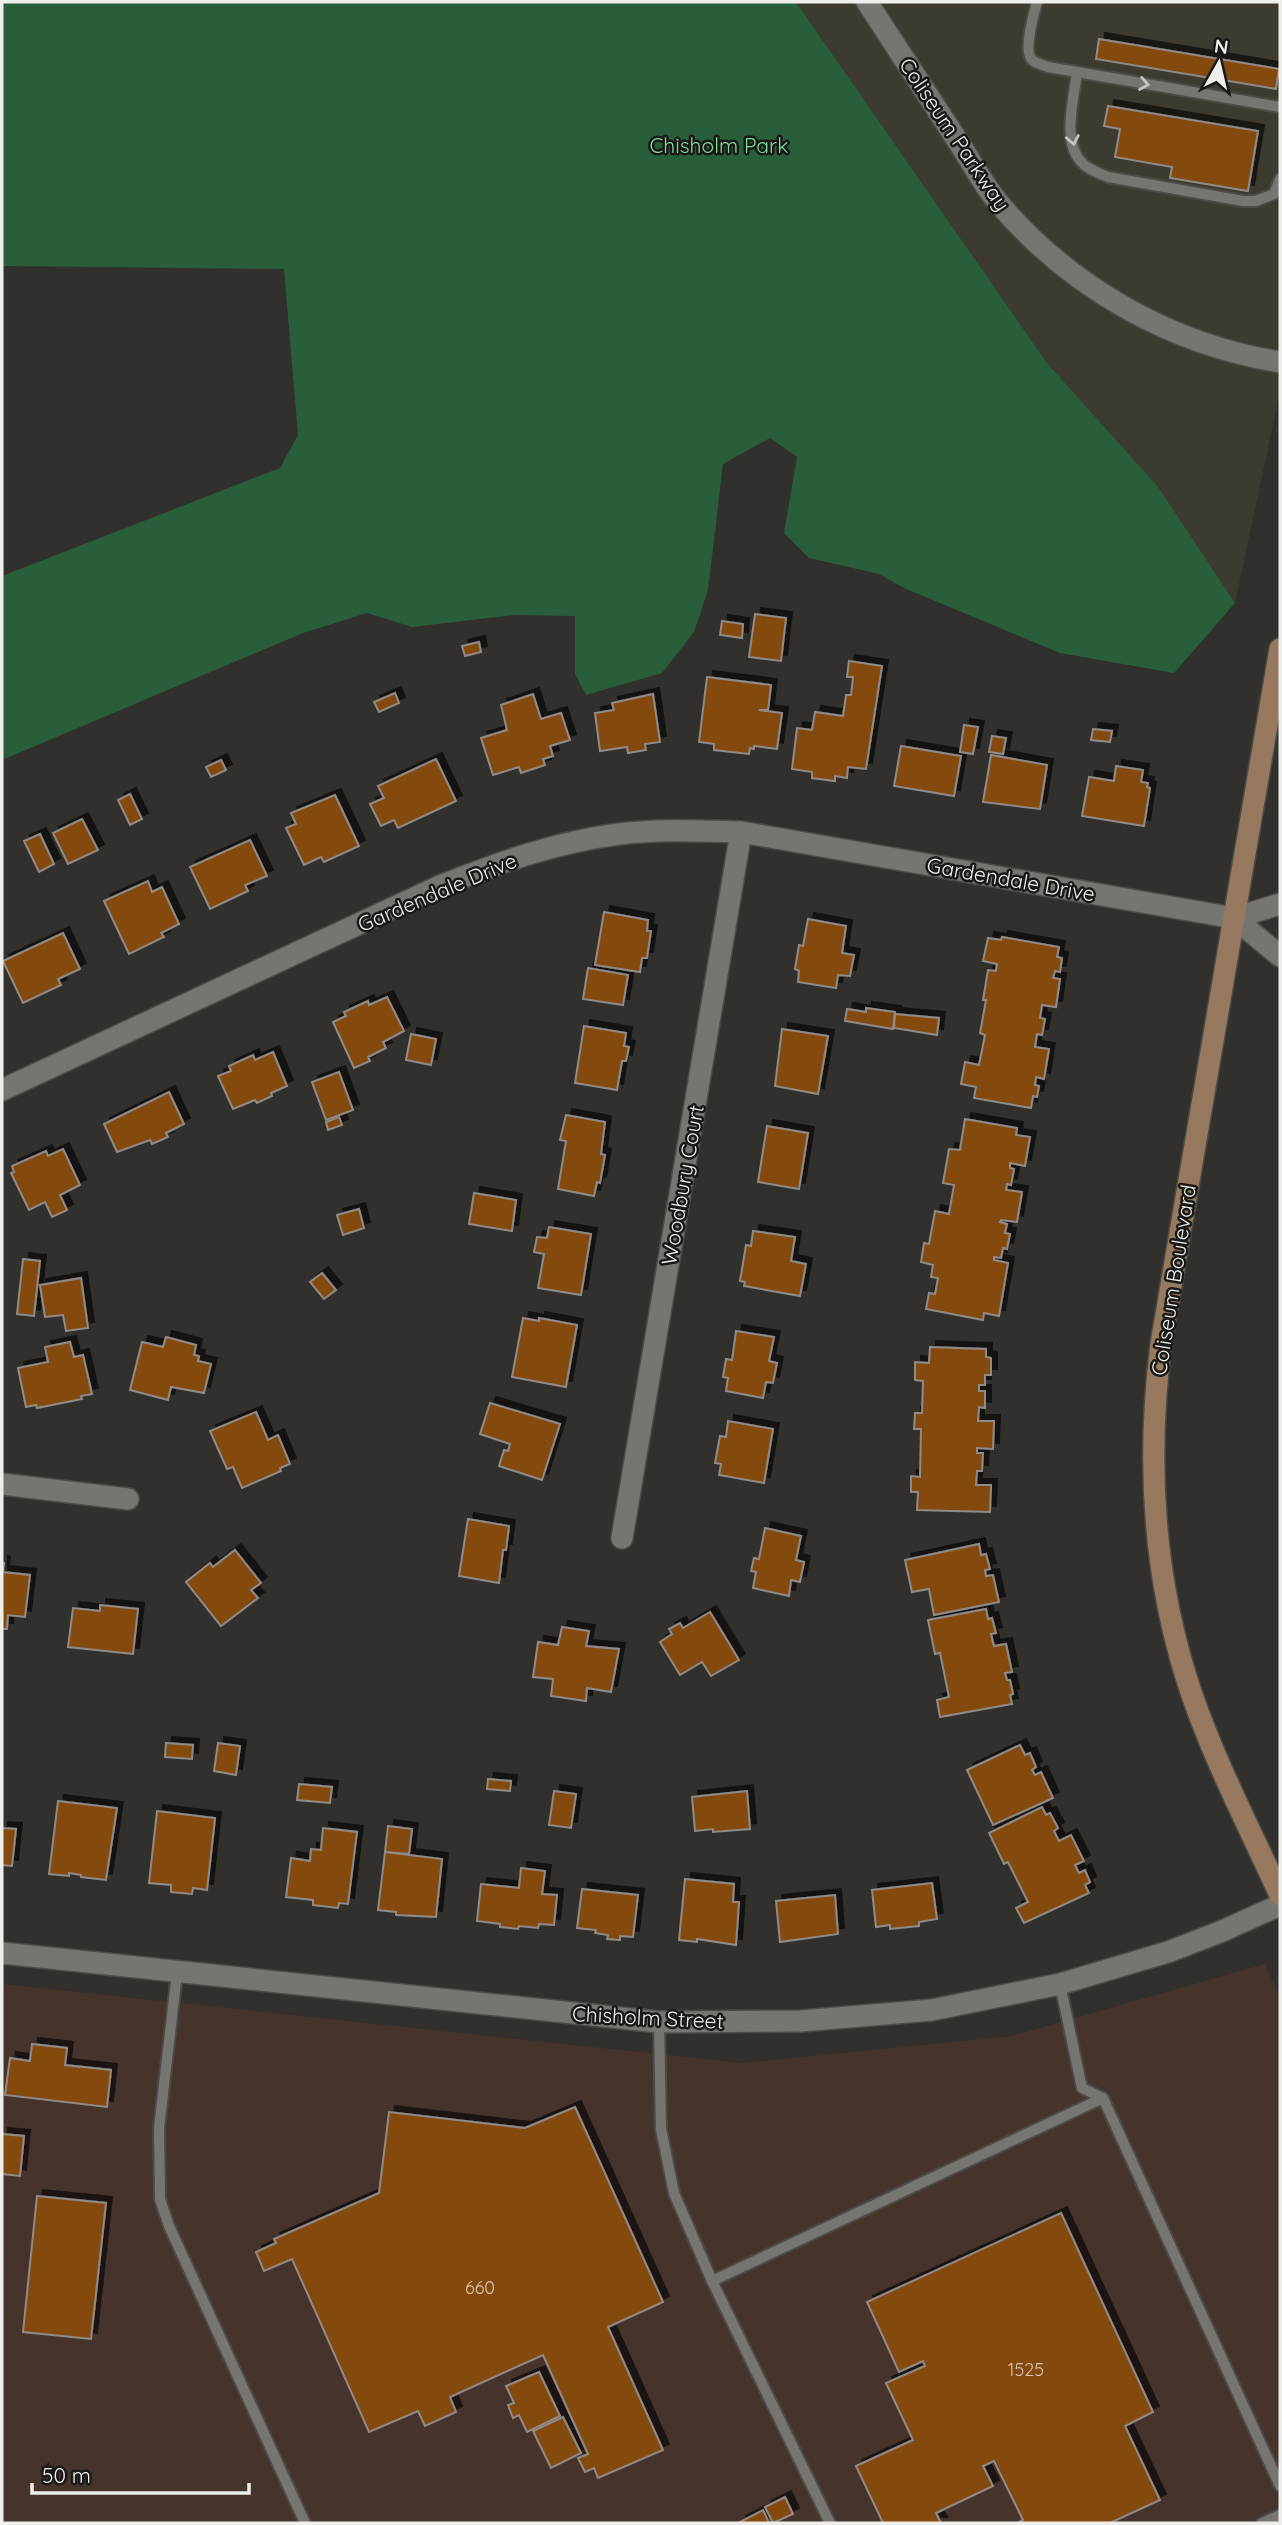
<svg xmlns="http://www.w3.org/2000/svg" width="1282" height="2525" font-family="Quicksand,sans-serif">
<defs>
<filter id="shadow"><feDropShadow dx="6" dy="-6" stdDeviation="0" flood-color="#0009"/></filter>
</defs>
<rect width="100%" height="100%" fill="#31302c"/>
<polygon fill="#3d3b30" points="796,2 1280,2 1280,392 1235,603 1157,487 1047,363"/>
<polygon fill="#46332c" points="1265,1964 1280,1996 1280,2523 2,2523 2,1984 742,2063 1012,2036"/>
<polygon fill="#295e3a" points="2,2 796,2 1047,363 1158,487 1235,603 1174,673 1060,653 904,588 879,574 809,558 784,533 797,457 770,438 723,464 708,590 694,632 662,673 586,695 575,674 575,616 514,615 412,627 367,613 303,633 2,760 2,576 280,468 298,435 284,269 2,266"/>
<g fill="#844911" stroke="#908b88" stroke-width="2" filter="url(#shadow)">
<polygon points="1099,39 1279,69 1276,89 1096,59"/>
<polygon points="1108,106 1258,131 1248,191 1170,178 1172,167 1115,157 1120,129 1104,126"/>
<polygon points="755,614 786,618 781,661 749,657"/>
<polygon points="722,621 743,624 742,638 720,635"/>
<polygon points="479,642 481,652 465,656 462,646"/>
<polygon points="849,661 882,666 866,769 848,767 847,778 835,776 835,781 812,778 812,772 792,769 797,728 812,730 815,712 843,716 846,695 851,695 853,677 847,677"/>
<polygon points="707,677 771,685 768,710 759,710 782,713 777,749 754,746 754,749 750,748 749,754 714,750 714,744 699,742"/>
<polygon points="395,693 399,703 379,712 374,702"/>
<polygon points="533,694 541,719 561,713 570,740 550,746 553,756 543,759 545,765 521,773 519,767 493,775 481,738 507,730 501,705"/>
<polygon points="653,694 660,742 645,744 646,750 628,753 627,747 600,751 595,713 614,710 612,703"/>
<polygon points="964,725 978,727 973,754 960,752"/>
<polygon points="1093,729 1112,731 1110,742 1091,740"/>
<polygon points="992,736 1006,738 1003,754 989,752"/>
<polygon points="901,746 961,756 954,796 894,786"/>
<polygon points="991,755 1047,765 1040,809 983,802"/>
<polygon points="436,759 456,801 398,828 394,820 381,826 370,804 384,798 378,786"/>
<polygon points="221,760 226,770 211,777 206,767"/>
<polygon points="1116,766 1143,770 1141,782 1148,783 1147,787 1150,788 1144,826 1082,816 1089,777 1114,781"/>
<polygon points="130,794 142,819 130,825 118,800"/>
<polygon points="335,795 359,846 324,862 321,857 304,865 286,828 296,824 291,813"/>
<polygon points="82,819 98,850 68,864 53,833"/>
<polygon points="40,834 54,864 39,872 24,841"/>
<polygon points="250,840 267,876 245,885 248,891 210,909 190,867"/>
<polygon points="148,881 152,892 162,887 179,924 161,933 164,937 129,954 104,901"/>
<polygon points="604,912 648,920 647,931 651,931 647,958 642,958 640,972 595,965"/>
<polygon points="808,919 846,926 842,953 854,955 850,976 838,975 836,988 798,982 799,971 795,969 799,945 803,946"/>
<polygon points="63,933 80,969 58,979 61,985 23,1003 3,961"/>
<polygon points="1002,937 1059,947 1057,957 1062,958 1060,972 1055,971 1053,978 1060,979 1056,1007 1042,1005 1040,1018 1045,1019 1042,1035 1037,1034 1035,1047 1049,1049 1044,1079 1036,1077 1035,1085 1039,1086 1037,1097 1033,1096 1031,1108 974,1098 976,1087 961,1084 965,1062 979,1065 985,1035 980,1033 986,1000 983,1000 988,970 996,971 997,964 983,961 988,938 1001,940"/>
<polygon points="588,968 628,975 623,1005 583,999"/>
<polygon points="387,997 404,1031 383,1042 386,1048 368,1057 370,1061 354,1068 333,1022 346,1016 344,1012 368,1001 369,1005"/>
<polygon points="866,1008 895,1012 893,1029 845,1021 847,1009 866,1012"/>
<polygon points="895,1014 939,1018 937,1035 894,1028"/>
<polygon points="584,1026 626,1033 624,1046 629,1047 626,1061 622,1061 617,1090 575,1083"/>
<polygon points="782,1029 828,1036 818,1094 775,1086"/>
<polygon points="411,1034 436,1039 431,1065 406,1060"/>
<polygon points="273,1052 287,1086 271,1093 272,1096 257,1103 255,1100 233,1109 218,1076 231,1071 229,1066 253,1055 255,1060"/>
<polygon points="339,1072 353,1110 326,1120 312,1082"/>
<polygon points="169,1092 184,1124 166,1133 168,1137 152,1144 150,1140 117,1152 104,1124"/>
<polygon points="566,1115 605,1122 601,1154 605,1155 600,1183 597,1182 594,1196 558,1189 566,1141 560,1140"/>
<polygon points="339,1117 342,1125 328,1130 326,1122"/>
<polygon points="965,1119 1017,1128 1016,1135 1030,1137 1025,1166 1010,1163 1010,1168 1014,1169 1011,1185 1007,1184 1006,1190 1022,1192 1017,1222 1001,1220 1000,1222 1007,1224 1005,1233 1010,1234 1007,1249 1003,1248 1001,1258 994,1257 994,1260 1008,1263 999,1316 984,1313 983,1320 926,1309 929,1293 935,1294 938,1278 931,1277 933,1265 921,1262 924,1243 929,1244 935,1211 949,1214 954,1185 943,1183 949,1149 960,1150"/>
<polygon points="767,1126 808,1133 799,1189 758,1182"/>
<polygon points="63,1149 80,1185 60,1195 67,1210 52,1217 45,1202 29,1210 11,1173 14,1172 12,1166 46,1151 48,1156"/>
<polygon points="474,1193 516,1200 512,1231 469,1224"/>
<polygon points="359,1209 364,1228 343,1235 337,1215"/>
<polygon points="549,1227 591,1234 581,1295 538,1288 544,1254 534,1252 537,1237 547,1238"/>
<polygon points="753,1231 795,1237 791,1261 806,1264 800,1296 744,1286 745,1282 740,1281 746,1245 751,1246"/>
<polygon points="23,1259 40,1261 34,1316 17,1314"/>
<polygon points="322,1273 336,1290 324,1299 310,1282"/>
<polygon points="81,1278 88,1328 66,1331 63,1315 45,1317 40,1285"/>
<polygon points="523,1318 539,1321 539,1318 577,1325 566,1387 512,1377"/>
<polygon points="736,1331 774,1337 769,1361 777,1363 773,1383 766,1382 763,1398 726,1391 728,1378 723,1377 726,1359 732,1360"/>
<polygon points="166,1337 196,1345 194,1355 199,1356 198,1361 211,1364 204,1393 171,1387 168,1400 130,1390 142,1342 163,1347"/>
<polygon points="70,1342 74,1357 83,1355 92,1394 81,1396 82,1399 37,1408 36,1405 26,1407 18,1368 48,1362 45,1347"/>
<polygon points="930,1347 986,1349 986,1357 991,1358 991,1375 985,1375 985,1385 979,1385 979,1391 985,1391 985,1408 979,1407 978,1421 994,1421 993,1449 977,1448 977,1453 983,1453 982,1471 977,1471 976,1485 991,1485 990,1512 917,1510 918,1492 911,1492 911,1476 920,1477 921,1429 914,1429 915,1413 922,1413 923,1381 915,1380 915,1362 929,1363"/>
<polygon points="490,1403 560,1424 542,1480 499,1466 504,1450 508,1451 510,1444 480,1434"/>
<polygon points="256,1412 268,1440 278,1435 290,1464 280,1468 281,1471 242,1488 233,1467 227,1469 210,1431"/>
<polygon points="728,1421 773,1429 764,1483 719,1475 721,1464 715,1463 720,1436 726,1437"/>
<polygon points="468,1519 509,1526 506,1550 503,1550 499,1583 459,1576"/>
<polygon points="765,1528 801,1536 796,1560 804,1562 800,1582 791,1580 789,1596 753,1588 756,1572 751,1571 754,1558 759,1559"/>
<polygon points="979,1544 981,1555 986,1554 990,1569 985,1570 986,1576 993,1575 999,1602 934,1615 929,1589 912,1592 905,1560"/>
<polygon points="235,1550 261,1583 251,1590 258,1598 221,1626 186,1582 210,1563 213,1567"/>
<polygon points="2,1562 4,1563 3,1572 30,1575 25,1617 8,1615 7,1629 2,1629"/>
<polygon points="100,1605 138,1609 133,1654 68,1647 73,1608 100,1611"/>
<polygon points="986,1609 988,1619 992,1618 996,1633 991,1634 994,1646 1006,1644 1012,1672 1005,1673 1007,1680 1010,1680 1013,1694 1010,1695 1012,1704 940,1717 937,1700 949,1697 940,1653 935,1654 928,1620"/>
<polygon points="710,1612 739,1660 711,1676 702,1662 680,1675 660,1642 672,1634 669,1629 680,1623 683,1628"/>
<polygon points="562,1627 589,1631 586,1646 619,1649 611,1692 587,1688 586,1701 551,1696 553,1679 533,1677 538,1642 558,1645"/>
<polygon points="166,1743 193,1745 192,1759 165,1757"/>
<polygon points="218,1743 240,1746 236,1775 214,1771"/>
<polygon points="1020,1745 1025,1755 1030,1753 1036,1767 1032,1770 1035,1775 1041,1772 1053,1798 993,1825 967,1770"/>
<polygon points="488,1779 511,1781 510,1791 487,1789"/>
<polygon points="299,1784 332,1787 330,1803 297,1800"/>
<polygon points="554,1791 576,1794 571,1828 549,1825"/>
<polygon points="747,1791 750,1829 713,1832 713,1829 695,1831 692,1797"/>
<polygon points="58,1801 117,1808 106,1880 81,1877 81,1875 69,1873 69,1876 49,1874"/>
<polygon points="1042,1807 1046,1815 1050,1813 1058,1828 1054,1831 1059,1841 1071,1835 1084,1861 1075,1865 1079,1873 1085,1870 1090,1882 1085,1885 1089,1893 1024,1923 1016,1908 1028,1902 1008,1862 1004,1864 989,1833"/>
<polygon points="157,1811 215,1818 207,1890 193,1888 192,1894 171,1892 171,1885 149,1883"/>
<polygon points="388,1826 412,1829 409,1854 385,1852"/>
<polygon points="2,1828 16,1829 12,1866 2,1865"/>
<polygon points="323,1828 357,1832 348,1904 339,1903 338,1908 313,1905 313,1900 286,1897 291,1858 310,1861 311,1849 321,1850"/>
<polygon points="385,1852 442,1859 436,1917 396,1915 396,1912 378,1910"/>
<polygon points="521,1868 545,1871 542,1894 557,1895 554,1925 539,1924 538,1928 519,1926 518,1929 500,1927 500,1924 477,1921 481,1884 519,1888"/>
<polygon points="685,1879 734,1884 733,1902 739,1902 736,1945 697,1939 697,1942 679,1940"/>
<polygon points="932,1883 937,1919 919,1922 919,1926 890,1929 890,1925 876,1927 872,1890"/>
<polygon points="582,1889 638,1895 633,1937 620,1936 620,1940 607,1939 608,1935 595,1933 596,1930 577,1928"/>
<polygon points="835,1895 838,1934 780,1942 776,1901"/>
<polygon points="32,2044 67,2048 65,2065 111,2070 107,2107 5,2095 10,2058 30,2061"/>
<polygon points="575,2107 663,2302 608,2327 663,2450 598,2478 594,2468 585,2472 578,2458 588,2454 543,2355 450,2397 456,2412 425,2426 418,2411 369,2432 292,2259 264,2271 256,2252 276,2243 274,2239 379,2193 389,2112 525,2128"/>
<polygon points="2,2134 24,2136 20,2176 2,2174"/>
<polygon points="37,2196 106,2203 91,2339 23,2332"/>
<polygon points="1061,2213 1153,2412 1125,2426 1160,2500 1110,2523 1017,2523 1023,2520 994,2461 983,2466 993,2486 936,2513 941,2523 883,2523 856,2466 913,2440 886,2383 925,2366 923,2361 899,2372 867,2302"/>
<polygon points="539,2372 560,2416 527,2432 519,2415 513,2418 508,2405 514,2403 506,2386"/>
<polygon points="563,2417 581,2453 551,2468 533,2431"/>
<polygon points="785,2497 793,2514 773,2523 765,2507"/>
<polygon points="763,2510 769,2523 741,2523 740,2522"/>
</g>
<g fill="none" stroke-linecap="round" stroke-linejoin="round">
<g stroke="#4c4b48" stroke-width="14">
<g id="service">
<path d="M1037,2C1034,14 1023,50 1032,60C1035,63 1043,65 1048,67L1280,107"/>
<path d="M1077,72C1074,101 1059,147 1087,167C1093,171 1101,174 1108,177L1243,201H1256L1274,194L1280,179"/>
<polyline points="177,1973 159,2128 160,2199 169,2226 305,2523"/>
<polyline points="1060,1984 1082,2088 1103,2098 1280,2486"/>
<polyline points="659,2022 661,2129 674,2193 712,2281 830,2523"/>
<polyline points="712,2281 1103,2098"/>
<polyline points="1262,2523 1280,2515"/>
</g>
</g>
<g stroke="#4c4b48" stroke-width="24">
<g id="minor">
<path d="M867,2C897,48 927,94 957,140C972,162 984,187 1002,207C1073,289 1173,345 1280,362"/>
<polyline points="1234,918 1280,956"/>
<path d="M2,1090L440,886C498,863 556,842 619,834C659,829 701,831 741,832L1234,918L1280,904"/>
<polyline points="2,1484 128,1499"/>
<polyline points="622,1538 741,832"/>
<polyline points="2,1953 659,2022 801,2021 932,2010 1060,1984 1168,1952 1220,1932 1280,1905"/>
</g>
</g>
<g stroke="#4c4b48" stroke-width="24">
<path id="secondary" d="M1280,649L1161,1344C1146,1463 1153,1581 1192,1695C1216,1764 1250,1829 1280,1895"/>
</g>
<use href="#service" stroke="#767570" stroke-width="10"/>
<use href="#minor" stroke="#767570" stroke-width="21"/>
<use href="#secondary" stroke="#96795f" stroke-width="21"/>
</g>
<defs><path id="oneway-chevron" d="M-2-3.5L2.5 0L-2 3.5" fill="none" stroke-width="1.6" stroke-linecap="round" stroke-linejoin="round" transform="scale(1.75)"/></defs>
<g stroke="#c4c4c0">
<use href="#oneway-chevron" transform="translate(1144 84) rotate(10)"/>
<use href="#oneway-chevron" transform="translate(1073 140) rotate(79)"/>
</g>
<g text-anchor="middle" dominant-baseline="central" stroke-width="5" stroke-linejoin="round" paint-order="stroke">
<g font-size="18" fill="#d4c5b4">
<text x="480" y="2287">660</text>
<text x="1026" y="2369">1525</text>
</g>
<g font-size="21" fill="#eeeeeb" stroke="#191816">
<text transform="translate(955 134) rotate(56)">Coliseum Parkway</text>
<text transform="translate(1011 879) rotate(10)">Gardendale Drive</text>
<text transform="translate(437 892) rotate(-23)">Gardendale Drive</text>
<text transform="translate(682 1185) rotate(-80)">Woodbury Court</text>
<text transform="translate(1173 1280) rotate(-81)">Coliseum Boulevard</text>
<text transform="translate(648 2017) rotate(3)">Chisholm Street</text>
</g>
<g font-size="21" fill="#7ddf9b" stroke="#191816">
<text x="719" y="145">Chisholm Park</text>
</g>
</g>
<rect width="1282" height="2525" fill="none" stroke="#eeeeeb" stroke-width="7"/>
<g transform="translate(1219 63) rotate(8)" stroke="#191816" stroke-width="5" paint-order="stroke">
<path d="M0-5L12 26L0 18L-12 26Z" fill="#eeeeeb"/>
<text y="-10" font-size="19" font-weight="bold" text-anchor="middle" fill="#eeeeeb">N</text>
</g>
<path d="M32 2483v10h217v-10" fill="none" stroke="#eeeeeb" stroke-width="3.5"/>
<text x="42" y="2483" font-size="21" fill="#eeeeeb" stroke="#191816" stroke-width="5" paint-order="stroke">50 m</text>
</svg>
